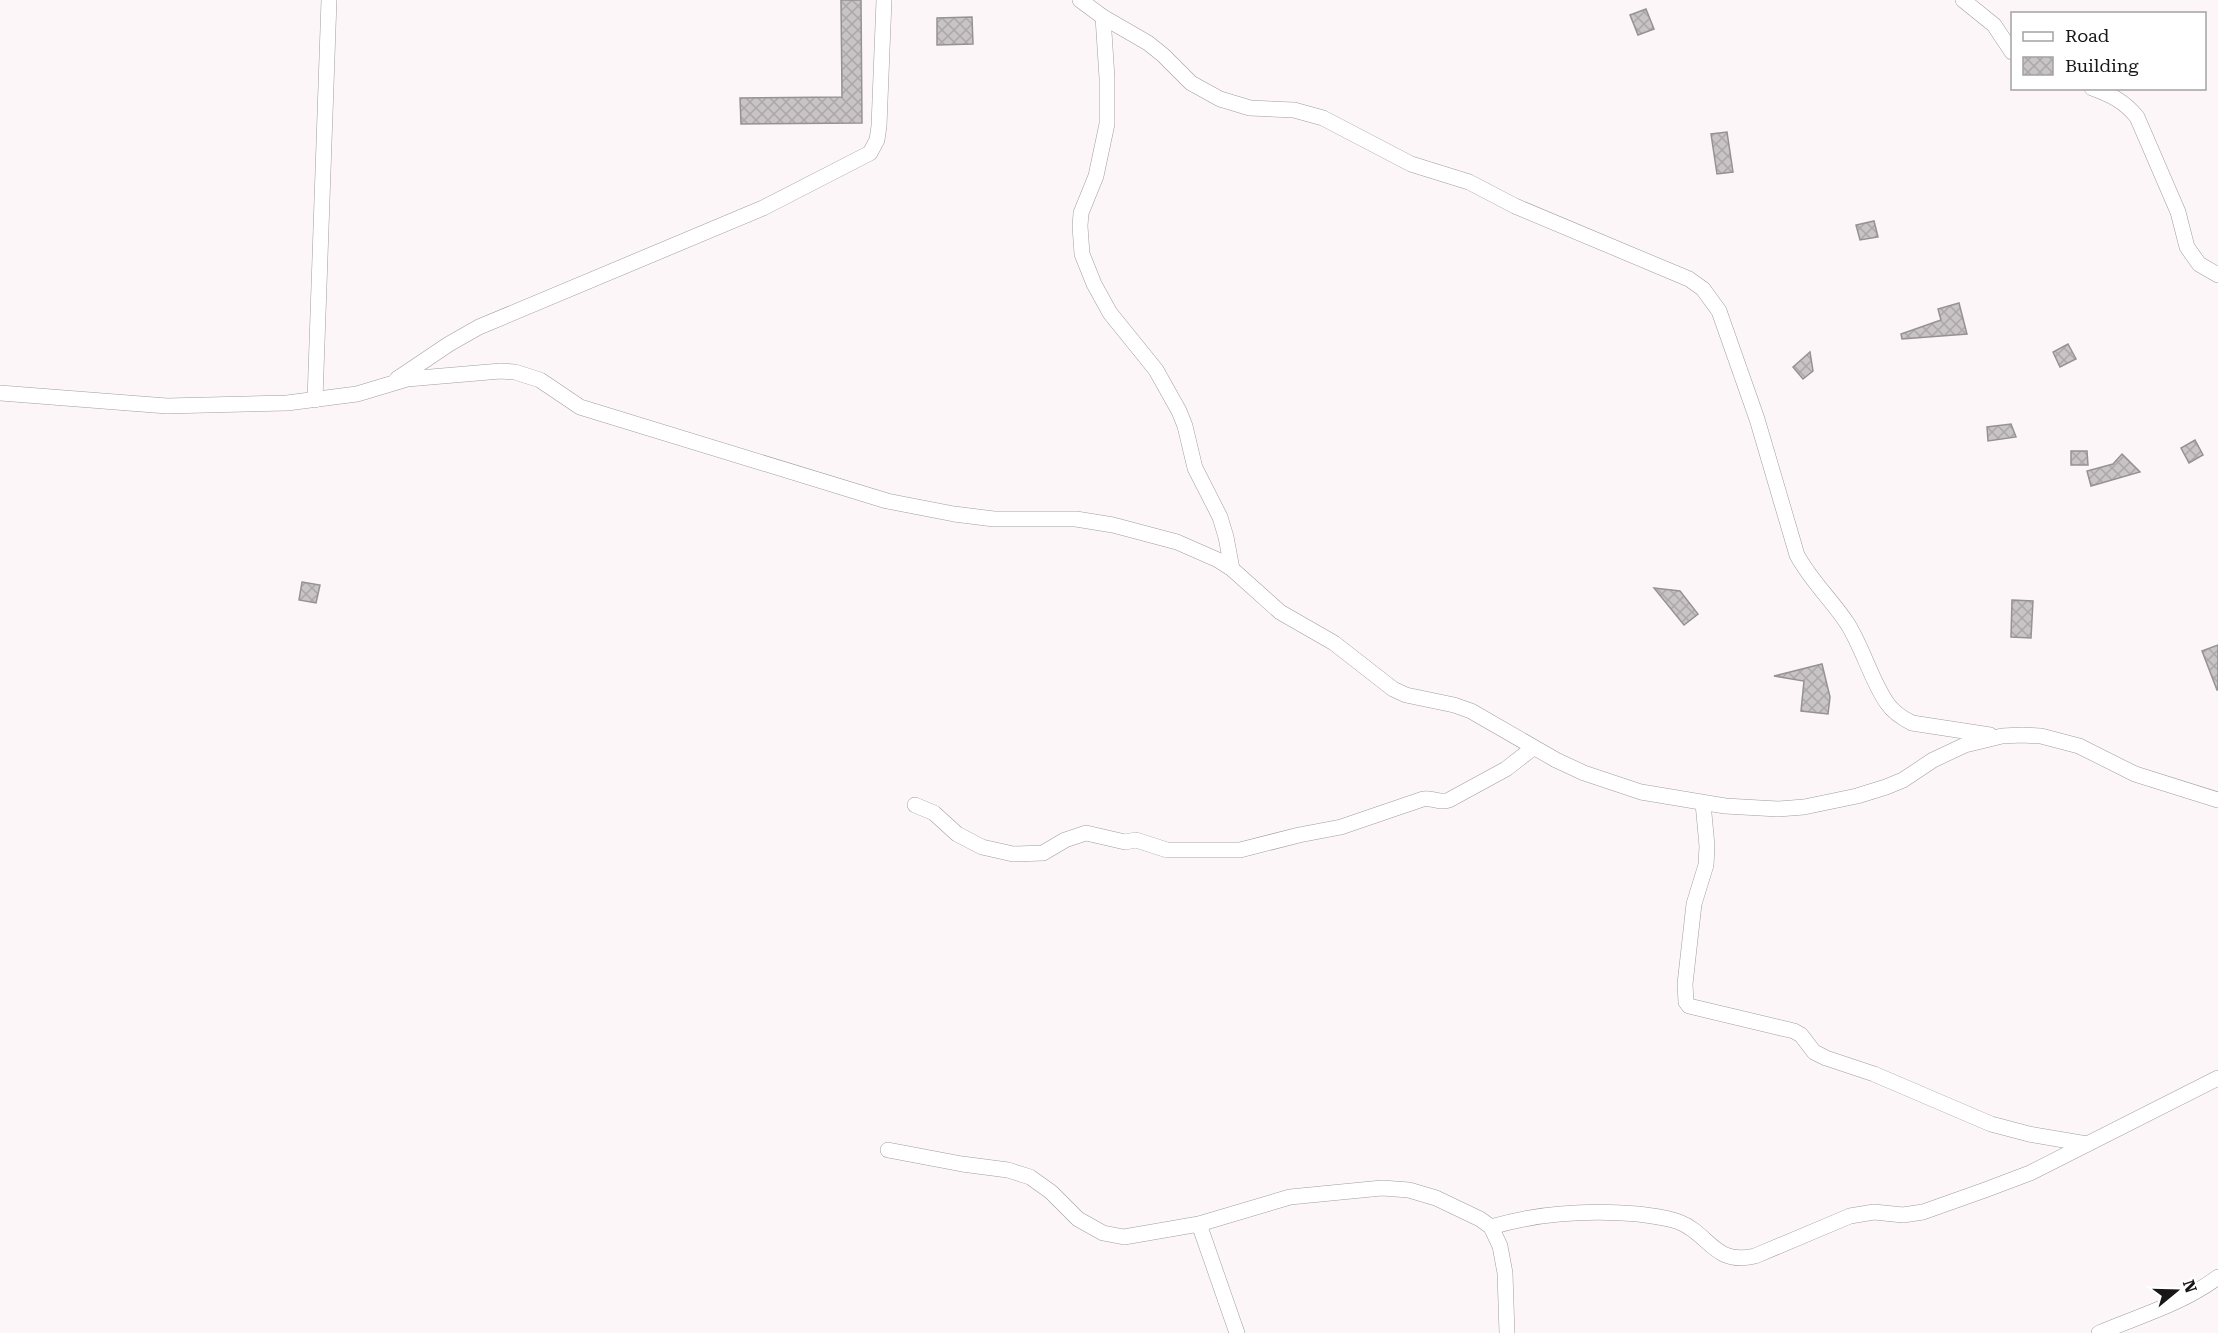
<svg xmlns="http://www.w3.org/2000/svg" width="2218" height="1333" font-family="'Roboto Serif',serif">
<defs>
<pattern id="building-cross-hatch" width="8" height="8" patternUnits="userSpaceOnUse" patternTransform="scale(1.5)"><rect width="8" height="8" fill="#c8c3c5"/><path d="M0 0l8 8M0 8l8-8" fill="none" stroke="#aba7a8"/></pattern>
</defs>
<rect width="100%" height="100%" fill="#fcf6f8"/>
<g fill="url(#building-cross-hatch)" stroke="#969193" stroke-width="1.5">
<polygon points="841,0 861,0 862,123 741,124 740,98 842,97"/>
<polygon points="1646,9 1654,29 1638,35 1630,15"/>
<polygon points="972,17 973,44 937,45 937,18"/>
<polygon points="1727,132 1733,172 1717,174 1711,134"/>
<polygon points="1874,221 1878,237 1860,240 1856,225"/>
<polygon points="1959,303 1967,334 1902,339 1901,334 1941,320 1938,309"/>
<polygon points="2068,344 2076,359 2060,367 2053,352"/>
<polygon points="1810,352 1813,371 1803,379 1793,367"/>
<polygon points="2011,424 2016,437 1988,441 1987,427"/>
<polygon points="2195,440 2203,455 2189,463 2181,448"/>
<polygon points="2071,451 2087,451 2088,465 2071,465"/>
<polygon points="2122,454 2140,472 2091,486 2087,471 2113,464"/>
<polygon points="302,582 320,585 316,603 299,600"/>
<polygon points="1654,588 1680,591 1698,614 1684,625"/>
<polygon points="2012,600 2033,601 2031,638 2011,637"/>
<polygon points="2218,645 2218,690 2217,690 2202,651"/>
<polygon points="1822,664 1830,697 1828,714 1801,711 1804,681 1774,676"/>
</g>
<g fill="none" stroke-linecap="round" stroke-linejoin="round">
<g stroke="#a29d9f" stroke-width="16">
<g id="minor">
<path d="M1080,0L1103,17L1148,43L1163,55L1191,83L1220,99L1250,108L1294,110L1323,118L1411,164L1469,182L1515,206L1689,279L1703,289L1719,311L1757,419L1797,555C1811,581 1831,599 1847,623C1863,648 1871,680 1887,703C1893,712 1902,718 1912,723L1990,735"/>
<polyline points="1963,0 1994,25 2012,52"/>
<polyline points="1103,17 1107,78 1107,124 1096,176 1081,213 1080,226 1082,254 1094,284 1110,313 1156,370 1179,411 1185,426 1195,468 1220,517 1226,537 1232,569"/>
<path d="M2092,88C2111,95 2124,101 2137,117L2178,212L2187,247L2199,264L2218,275"/>
<polyline points="397,379 449,344 479,327 763,208 870,153 877,140 879,126 884,0"/>
<polyline points="0,393 167,406 287,403 357,394 407,379 501,371 515,372 540,380 580,407 887,501 954,514 994,519 1076,519 1113,525 1177,542 1218,560 1232,569 1280,612 1334,643 1393,689 1406,695 1454,705 1471,711 1556,760 1584,773 1641,792 1725,806 1778,809 1804,807 1857,796 1886,787 1903,780 1933,760 1965,745 2002,736 2022,735 2041,736 2079,746 2135,774 2218,800"/>
<polyline points="315,400 329,0"/>
<polyline points="1703,803 1707,846 1706,865 1694,904 1685,984 1686,1002 1689,1006 1794,1031 1801,1035 1814,1052 1826,1058 1874,1074 1991,1124 2029,1134 2087,1144"/>
<path d="M915,805L934,813L957,834L982,847L1013,854L1043,853L1065,840L1086,833L1125,842L1136,840L1167,850H1240L1299,835L1341,827L1423,799C1433,797 1440,804 1449,800L1506,769L1533,748"/>
<polyline points="888,1150 962,1164 1008,1170 1030,1177 1051,1192 1078,1219 1103,1233 1124,1237 1199,1224 1290,1197 1382,1188 1409,1190 1436,1198 1480,1219 1491,1227 1500,1246 1505,1273 1507,1333"/>
<polyline points="1199,1224 1237,1333"/>
<path d="M1491,1227C1538,1213 1589,1210 1638,1214C1651,1216 1666,1217 1679,1222C1710,1234 1714,1266 1755,1256L1850,1216L1874,1212L1903,1215L1923,1212L1985,1190L2030,1173L2218,1078"/>
<path d="M2099,1333C2139,1316 2184,1303 2218,1277"/>
</g>
</g>
<use href="#minor" stroke="#fff" stroke-width="15"/>
</g>
<rect x="2011" y="12" width="195" height="78" fill="#ffffff" stroke="#a3a2a2" stroke-width="1.5"/>
<rect x="2023" y="32" width="30" height="9" fill="#ffffff" stroke="#a3a2a2" stroke-width="1.5"/>
<text x="2065" y="42" font-size="18" fill="#181617">Road</text>
<rect x="2023" y="57" width="30" height="18" fill="url(#building-cross-hatch)" stroke="#a3a2a2" stroke-width="1.5"/>
<text x="2065" y="72" font-size="18" fill="#181617">Building</text>
<g transform="translate(2176 1291) rotate(71)" stroke="#ffffff" stroke-width="4.5" paint-order="stroke">
<path d="M0-4.5L10 22L0 15L-10 22Z" fill="#181617"/>
<text y="-9" font-size="16" font-weight="bold" text-anchor="middle" fill="#181617">N</text>
</g>
</svg>
